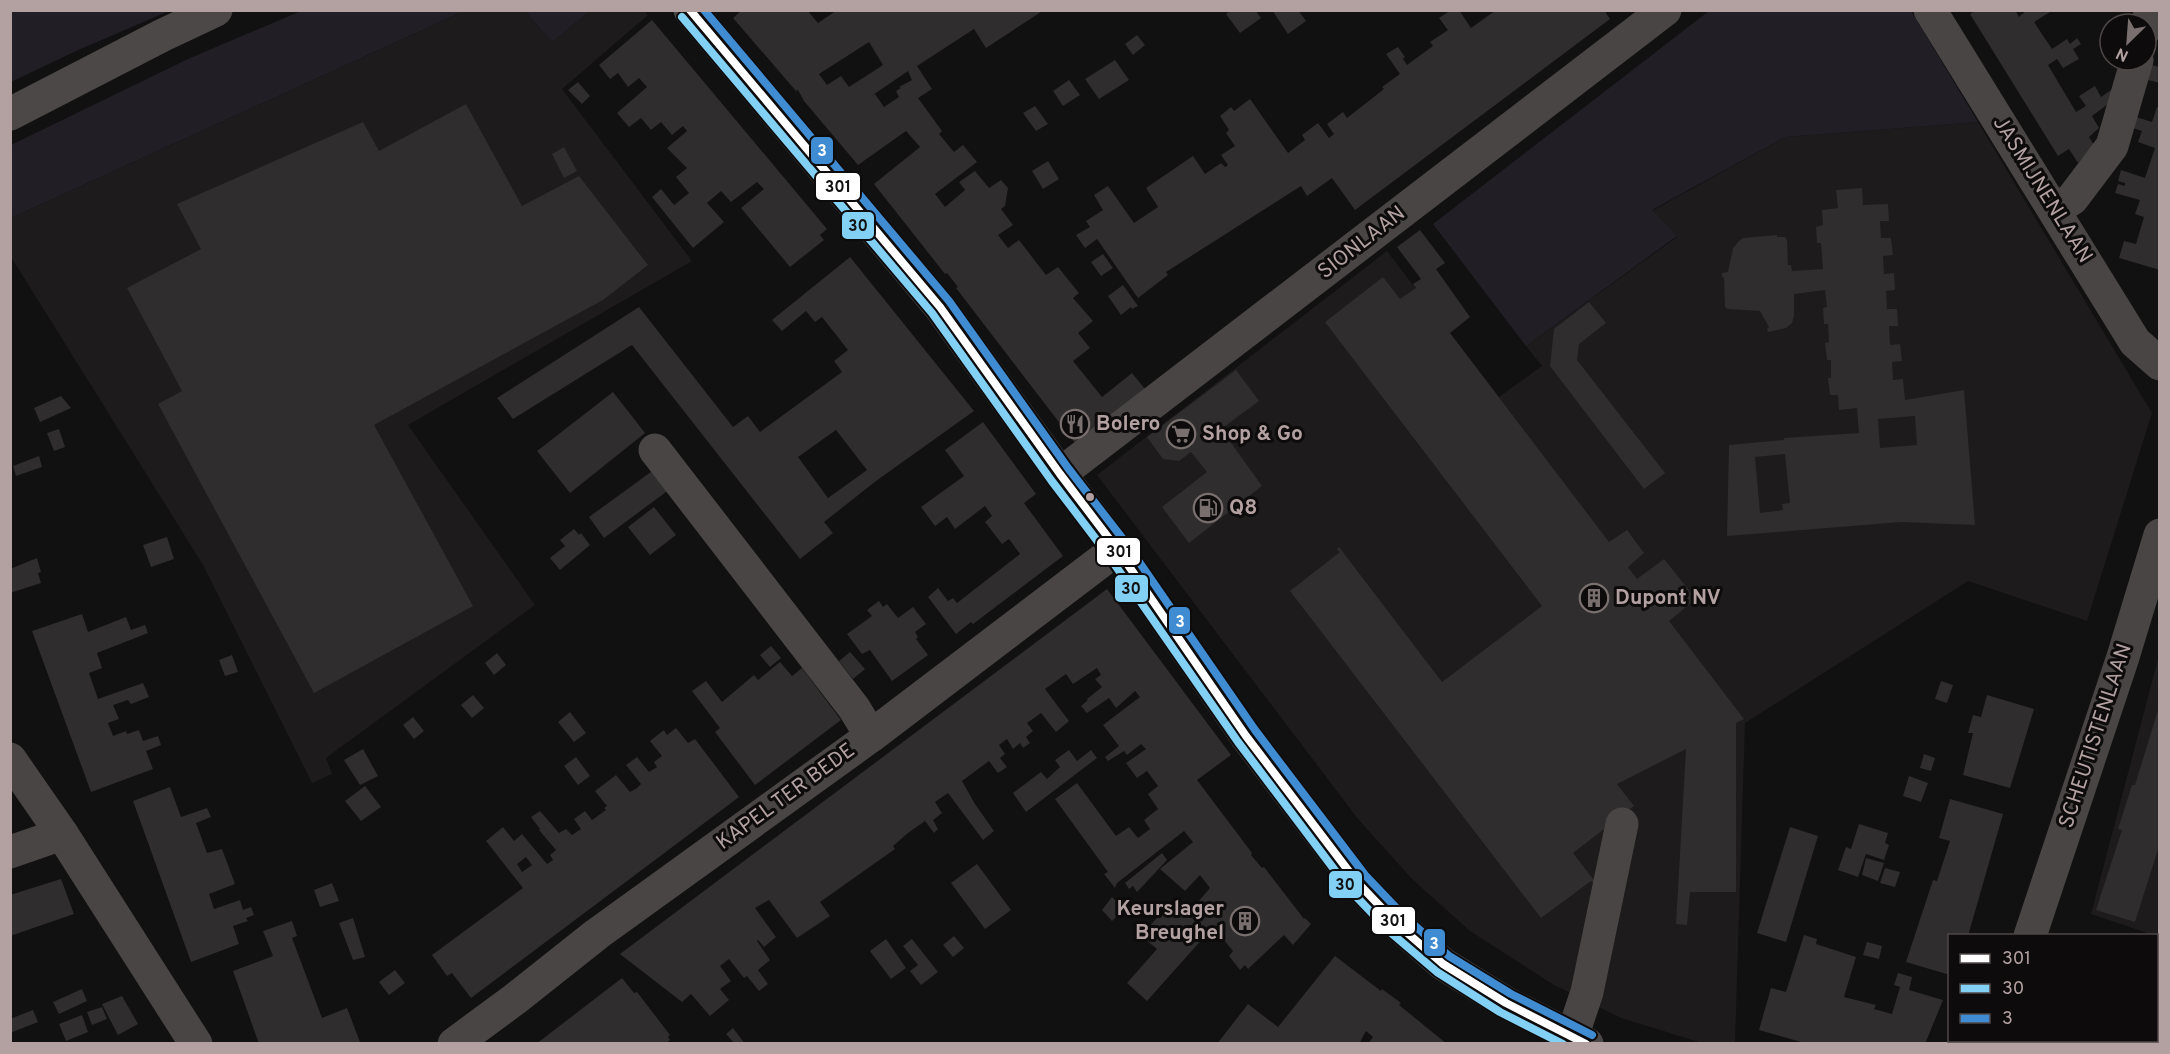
<svg xmlns="http://www.w3.org/2000/svg" width="2170" height="1054" font-family="Overpass,sans-serif">
<rect width="100%" height="100%" fill="#111"/>
<g fill="#1d1b1b">
<polygon points="464,11 525,11 552,42 590,11 644,11 648,15 562,89 692,261 408,425 535,605 326,758 332,774 312,783 203,565 11,257 11,218"/>
<polygon points="1978,122 2152,413 2087,621 1968,581 1745,723 1735,1043 1702,1043 1621,1018 1554,985 1470,931 1412,879 1358,819 1097,475 1387,251 1499,397 1542,366 1526,346 1677,237 1652,211 1785,137"/>
<polygon points="2159,655 2159,937 2091,914"/>
</g>
<g fill="#211e26">
<polygon points="11,10 169,10 169,11 76,51 11,82"/>
<polygon points="301,11 464,11 11,218 11,145 188,59"/>
<polygon points="525,11 590,11 552,42"/>
<polygon points="1709,11 1911,11 1978,122 1785,137 1652,210 1677,236 1526,346 1433,224"/>
</g>
<g fill="#2f2d2d" fill-rule="evenodd">
<path d="M742,10H807L818,23L837,10H1044L986,48L974,29L917,66L932,89L918,98L942,131L939,134L954,152L963,145L977,162L935,194L945,207L965,190L959,182L975,171L989,188L1001,180L1008,188L1005,206L1001,209L1013,225L998,235L1008,248L1019,240L1046,275L1058,267L1079,293L1073,298L1093,321L1078,333L1090,348L1073,361L1102,397L1132,373L1145,389L1075,443L956,288L958,287L947,273L945,274L874,184L920,147L906,131L858,165L804,101L798,90L796,91L733,18ZM869,42L883,65L849,87L841,76L827,85L819,74ZM908,71L912,80L899,87L901,88L896,91L899,97L884,107L875,94L870,97Z"/>
<polygon points="1231,10 1255,10 1261,18 1240,33 1226,14"/>
<polygon points="1272,10 1298,10 1306,21 1288,34"/>
<polygon points="1451,10 1459,10 1471,28 1496,10 1604,10 1610,19 1355,210 1332,178 1307,196 1301,186 1166,272 1168,275 1138,298 1097,239 1085,248 1076,235 1090,227 1086,221 1103,210 1094,195 1108,186 1134,223 1158,207 1146,188 1193,156 1205,174 1221,163 1225,167 1228,165 1221,155 1235,146 1226,133 1229,130 1220,116 1231,107 1234,111 1250,99 1288,153 1305,140 1302,135 1318,123 1329,138 1334,134 1327,124 1343,112 1347,118 1384,89 1382,87 1400,74 1386,54 1398,47 1405,57 1403,59 1407,65 1433,46 1430,42 1448,30 1439,18"/>
<polygon points="1976,10 2015,10 2019,17 2027,10 2049,10 2050,12 2034,22 2052,49 2067,39 2070,44 2077,38 2081,44 2073,49 2079,59 2063,68 2057,59 2048,65 2076,112 2086,106 2079,96 2095,86 2101,97 2111,90 2116,98 2092,116 2099,128 2089,137 2094,145 2078,163 2069,149 2058,156 1970,14"/>
<polygon points="652,20 827,229 820,235 824,240 790,267 741,208 764,189 757,182 731,202 721,191 707,203 724,222 693,248 652,197 661,189 674,205 689,193 676,177 687,168 667,148 687,131 683,126 672,135 661,122 651,130 641,118 629,127 617,113 647,87 639,78 628,87 618,73 610,79 599,65"/>
<polygon points="1137,35 1145,45 1133,55 1125,44"/>
<polygon points="1115,60 1129,80 1099,99 1085,79"/>
<polygon points="2148,64 2160,67 2160,83 2144,79"/>
<polygon points="1069,80 1080,95 1063,106 1053,91"/>
<polygon points="578,82 590,96 582,104 568,90"/>
<polygon points="466,104 522,206 579,176 648,265 603,300 374,425 473,606 314,693 158,404 182,391 127,288 201,249 177,204 363,122 379,151"/>
<polygon points="1035,106 1048,124 1036,131 1023,113"/>
<polygon points="2157,107 2160,108 2160,270 2119,258 2124,241 2136,244 2144,217 2135,214 2140,200 2115,193 2118,184 2125,186 2125,183 2118,181 2121,170 2145,178 2155,148 2138,142 2142,131 2130,127 2133,116 2152,122"/>
<polygon points="564,147 577,171 564,178 552,154"/>
<polygon points="1048,161 1059,179 1043,189 1032,171"/>
<path d="M1862,188L1863,205L1888,204L1889,221H1880L1881,238H1891L1893,255L1883,256L1884,274L1894,273L1895,290L1886,291L1887,309H1897L1898,326H1889L1890,345L1900,344L1902,361L1892,362L1893,380L1903,379L1905,400L1964,390L1975,525L1901,522L1727,536L1729,445L1784,440V438L1859,433L1857,408L1839,410L1838,395H1830L1828,378H1831V360H1827L1825,343L1829,342L1828,324H1824L1823,308L1827,307L1825,290L1794,294V315L1792,323L1786,328L1768,332L1767,329L1769,327L1760,311L1728,309L1725,307L1724,278L1722,277V273L1728,272L1733,248L1739,241L1743,238L1777,235V237H1785L1787,240L1788,265H1791L1792,271L1823,269L1821,243H1817L1816,227L1823,225L1822,210L1838,208L1836,190ZM1915,416L1917,445L1880,448L1878,419ZM1785,454L1790,503L1782,504L1783,510L1760,513L1755,457Z"/>
<polygon points="1420,230 1445,263 1436,269 1470,317 1450,333 1609,542 1627,530 1644,553 1628,567 1637,579 1664,559 1696,599 1669,621 1744,719 1736,723 1736,892 1690,892 1687,925 1676,924 1686,749 1617,784 1634,806 1573,853 1596,883 1595,884 1591,881 1541,918 1290,591 1340,552 1337,549 1339,547 1442,682 1542,606 1325,322 1383,277 1400,299 1416,288 1413,284 1421,279 1397,247"/>
<polygon points="1103,254 1113,268 1101,276 1091,262"/>
<path d="M850,257L974,411L876,481L824,522L833,533L800,559L632,345L513,419L497,398L639,307L733,427L748,416L760,432L842,372L834,361L848,350L822,317L815,322L806,311L782,331L772,320ZM836,430L867,470L828,498L798,457Z"/>
<polygon points="1123,285 1138,306 1132,309 1131,307 1121,315 1108,296"/>
<polygon points="1589,302 1606,323 1579,344 1577,360 1665,473 1644,489 1550,366 1554,329"/>
<polygon points="1236,370 1259,401 1221,429 1262,486 1189,543 1162,507 1207,472 1191,452 1179,461 1163,459 1147,437"/>
<polygon points="613,392 645,433 570,493 537,451"/>
<polygon points="61,396 71,408 40,422 34,408"/>
<polygon points="983,422 1036,494 1024,503 1063,556 973,624 971,622 956,634 928,597 938,588 948,601 953,598 957,603 1020,554 1009,539 1002,544 985,522 992,516 985,506 955,529 947,517 935,526 921,507 964,476 945,450"/>
<polygon points="59,429 65,447 54,451 47,433"/>
<polygon points="39,456 42,467 16,476 13,466"/>
<polygon points="655,469 670,489 604,538 589,517"/>
<polygon points="654,507 676,535 650,555 628,527"/>
<polygon points="574,529 579,535 581,533 590,545 560,570 550,558 565,546 560,540"/>
<polygon points="167,537 174,559 151,567 143,545"/>
<polygon points="37,558 41,572 38,573 41,583 10,593 10,569"/>
<polygon points="1107,589 1231,755 1197,780 1252,853 1251,855 1262,868 1264,867 1304,919 1305,918 1311,924 1293,945 1284,935 1248,969 1245,965 1240,970 1229,956 1233,951 1213,927 1147,1001 1127,983 1157,949 1141,936 1171,902 1187,915 1210,888 1200,875 1185,891 1160,869 1193,842 1184,831 1117,883 1115,888 1104,874 1108,872 1055,799 1077,783 1116,836 1129,827 1138,838 1150,829 1144,820 1158,809 1148,794 1158,786 1147,771 1137,778 1126,763 1146,749 1141,744 1127,755 1124,751 1108,761 1105,757 1119,746 1103,725 1140,697 1135,691 1116,708 1109,698 1087,713 1081,706 1088,700 1087,699 1102,687 1095,679 1101,675 1097,668 1073,684 1066,674 1045,689 1069,721 1056,732 1041,713 1027,723 1033,731 1026,737 1030,743 1023,748 1020,743 1013,749 1007,739 999,745 1005,754 1000,758 1007,767 998,773 989,761 962,781 975,804 994,831 983,840 948,793 935,802 942,813 933,820 938,829 934,833 925,821 908,833 893,846 895,849 820,902 830,916 797,938 769,900 755,908 776,937 764,947 758,940 757,941 770,960 758,970 768,984 759,991 747,976 744,978 729,959 720,966 731,981 720,989 729,1000 710,1016 691,994 682,1002 620,954"/>
<polygon points="879,601 883,607 887,604 898,618 913,607 926,624 915,632 918,637 916,639 928,655 892,681 870,650 862,654 847,634 872,616 867,610"/>
<polygon points="82,614 88,632 126,617 131,630 145,625 148,633 97,653 102,668 89,673 98,699 143,683 149,697 131,704 128,700 113,705 119,719 108,723 113,736 126,731 127,734 139,730 143,741 158,736 161,745 146,751 153,769 91,792 32,631"/>
<polygon points="771,646 781,658 770,667 760,655"/>
<polygon points="850,652 865,669 853,679 839,661"/>
<polygon points="497,653 506,665 494,675 485,663"/>
<polygon points="232,655 238,672 225,676 219,660"/>
<polygon points="780,662 792,676 802,668 841,720 755,785 715,732 720,728 692,691 706,681 722,702 754,675 758,680"/>
<polygon points="1941,681 1953,685 1947,703 1935,699"/>
<polygon points="473,695 484,708 472,718 461,705"/>
<polygon points="1987,695 2034,709 2010,788 1963,775 1973,733 1968,733 1973,715 1981,717"/>
<polygon points="2159,707 2160,843 2135,922 2096,910 2122,830 2118,829 2132,785 2135,785"/>
<polygon points="570,712 586,733 574,742 558,722"/>
<polygon points="413,717 424,731 414,739 403,725"/>
<path d="M676,728L688,743L695,739L739,797L471,998L452,973L447,976L432,955L523,888L486,841L503,827L514,841L522,834L547,864L553,860L550,855L556,850L539,830L540,829L531,817L540,811L559,833L566,829L572,835L581,829L574,819L585,811L592,820L606,810L604,808L607,806L595,791L616,775L630,792L637,788L641,784L626,765L637,757L649,772L657,767L654,762L662,756L650,741L664,730L667,735ZM526,857L532,865L522,872L517,864Z"/>
<polygon points="363,749 378,776 360,785 344,760"/>
<polygon points="1069,750 1077,761 1091,750 1097,758 1026,812 1013,793 1041,772 1047,779 1060,767 1055,760"/>
<polygon points="1924,754 1935,758 1931,771 1920,768"/>
<polygon points="576,757 590,776 578,785 564,766"/>
<polygon points="1909,776 1928,783 1921,802 1903,796"/>
<polygon points="365,786 381,807 361,821 345,801"/>
<polygon points="170,787 181,817 207,808 211,817 196,823 207,853 222,849 235,884 209,894 214,909 240,900 243,910 251,907 254,915 246,918 248,921 233,926 239,944 191,962 133,801"/>
<polygon points="1950,799 2003,814 1968,936 1950,936 1950,975 1906,962 1933,880 1937,881 1950,841 1939,838"/>
<polygon points="1859,824 1888,833 1885,843 1889,845 1884,860 1866,854 1858,877 1838,870 1846,847 1851,849"/>
<polygon points="1790,827 1818,836 1786,942 1757,933"/>
<polygon points="1162,853 1167,860 1137,892 1133,886 1129,889 1125,883"/>
<polygon points="1866,858 1884,863 1878,881 1862,875"/>
<polygon points="977,864 1011,910 985,929 951,883"/>
<polygon points="1885,868 1900,872 1895,887 1880,883"/>
<polygon points="61,879 74,914 10,936 10,895"/>
<polygon points="332,883 339,901 320,907 314,890"/>
<polygon points="1112,897 1124,909 1112,921 1102,910"/>
<polygon points="353,918 365,957 353,960 339,923"/>
<polygon points="292,921 297,936 292,938 322,1018 347,1008 360,1042 259,1044 233,971 273,956 263,931"/>
<polygon points="1804,935 1817,939 1816,944 1856,957 1844,997 1876,1005 1874,1009 1892,1014 1900,987 1894,985 1898,973 1912,977 1909,990 1943,1000 1925,1044 1808,1044 1759,1030 1771,988 1786,992"/>
<polygon points="954,936 964,948 953,957 943,945"/>
<polygon points="2157,936 2160,937 2160,1044 2056,1044 2055,1041 2157,1041"/>
<polygon points="886,939 906,968 891,979 870,951"/>
<polygon points="912,939 938,972 921,985 910,971 918,965 903,946"/>
<polygon points="1867,942 1882,946 1879,959 1863,955"/>
<polygon points="1335,956 1381,991 1382,989 1401,1003 1399,1005 1447,1044 1368,1044 1373,1037 1366,1031 1359,1044 1217,1044 1248,1004 1278,1027"/>
<polygon points="395,970 405,983 389,995 379,982"/>
<polygon points="622,978 634,993 637,992 670,1035 668,1037 670,1040 665,1044 536,1044"/>
<polygon points="82,989 87,1001 59,1014 53,1002"/>
<polygon points="122,996 138,1024 118,1035 102,1004"/>
<polygon points="102,1007 107,1019 92,1025 87,1012"/>
<polygon points="33,1010 38,1022 10,1033 10,1019"/>
<polygon points="82,1015 88,1032 66,1041 59,1024"/>
<polygon points="733,1028 745,1044 735,1044 726,1034"/>
</g>
<g fill="none" stroke-linecap="round" stroke-linejoin="round">
<g stroke="#4a4545" stroke-width="33">
<polyline points="1930,10 2135,342 2160,364"/>
<polyline points="2146,28 2151,10"/>
<polyline points="2054,210 2072,199 2112,146 2137,60"/>
<polyline points="655,450 854,708 871,736"/>
<polyline points="1060,474 1665,10"/>
<polyline points="10,759 62,834 196,1044"/>
<polyline points="10,852 62,834"/>
<polyline points="2030,936 2123,657 2160,535"/>
<polyline points="1572,1037 1587,992 1622,824"/>
<polyline points="454,1044 515,999 597,934 871,736 1117,549"/>
<polyline points="1997,1044 1998,1040"/>
</g>
<polyline stroke="#4c4747" stroke-width="33" points="690,10 940,307 1060,474 1117,549 1246,736 1357,882 1397,924 1443,964 1506,1003 1587,1044"/>
<polyline stroke="#4c4848" stroke-width="33" points="10,114 163,35 216,10"/>
<g stroke="#0d0b0b" stroke-width="12">
<polyline id="bus-1" points="690,10 940,307 1060,474 1117,549 1246,736 1357,882 1397,924 1443,964 1506,1003 1586,1044"/>
</g>
<g stroke="#0d0b0b" stroke-width="12">
<polyline id="bus-2" points="682,17 932,313 1051,480 1108,555 1238,742 1349,889 1390,932 1437,972 1500,1012 1563,1044"/>
</g>
<g stroke="#0d0b0b" stroke-width="12">
<polyline id="bus-3" points="704,10 949,301 1068,468 1126,543 1255,730 1365,875 1404,916 1449,956 1511,994 1592,1035"/>
</g>
<use href="#bus-1" stroke="#fff" stroke-width="8"/>
<use href="#bus-2" stroke="#83d0f5" stroke-width="8"/>
<use href="#bus-3" stroke="#408cd2" stroke-width="8"/>
</g>
<defs>
<g id="restaurant-ring" transform="scale(1.5)"><circle r="9.5" fill="#0d0b0b" stroke="#7a6f6f" stroke-width="1.5"/><path d="M-5-6h1v4h1v-4h1v4h1v-4h1v5L-1.5 .5V6h-2V.5L-5-1ZM5-6V6H3V1.5H1.5Q1.5-4 5-6Z" fill="#7a6f6f"/></g>
<g id="supermarket-ring" transform="scale(1.5)"><circle r="9.5" fill="#0d0b0b" stroke="#7a6f6f" stroke-width="1.5"/><path d="M-6-5.5h2.5l.6 2H6L4.5 2H-2.5L-4.4-4H-6ZM-1.5 3.2a1.3 1.3 0 1 0 .1 0ZM3 3.2a1.3 1.3 0 1 0 .1 0Z" fill="#7a6f6f"/></g>
<g id="fuel-ring" transform="scale(1.5)"><circle r="9.5" fill="#0d0b0b" stroke="#7a6f6f" stroke-width="1.5"/><path d="M-5.5-6h7V0h2V4h1.3V-2.5L3-4.5l.8-.8L6-3V5H2.5V1h-1V6h-7ZM-4.2-4.7v3.2H.2V-4.7Z" fill="#7a6f6f"/></g>
<g id="building-ring" transform="scale(1.5)"><circle r="9.5" fill="#0d0b0b" stroke="#7a6f6f" stroke-width="1.5"/><path d="M-4-6H4V6H1V3H-1V6H-4ZM-2.5-4.3h1.7v1.8h-1.7ZM.8-4.3h1.7v1.8H.8ZM-2.5-1h1.7V.8h-1.7ZM.8-1h1.7V.8H.8Z" fill="#7a6f6f"/></g>
</defs>
<g fill-rule="evenodd">
<use href="#restaurant-ring" x="1075" y="424"/>
<use href="#supermarket-ring" x="1181" y="434"/>
<use href="#fuel-ring" x="1208" y="508"/>
<use href="#building-ring" x="1594" y="598"/>
<use href="#building-ring" x="1245" y="921"/>
</g>
<circle fill="#b3a1a2" stroke="#0d0b0b" stroke-width="2" cx="1090" cy="497" r="5"/>
<g text-anchor="middle" dominant-baseline="central" stroke-width="6" stroke-linejoin="round" paint-order="stroke">
<g font-size="21" fill="#b3a1a2" stroke="#0d0b0b">
<text transform="translate(2042 190) rotate(58)">JASMIJNENLAAN</text>
<text transform="translate(1362 243) rotate(-38)">SIONLAAN</text>
<text transform="translate(2096 736) rotate(-72)">SCHEUTISTENLAAN</text>
<text transform="translate(786 797) rotate(-36)">KAPEL TER BEDE</text>
</g>
<g font-size="21" font-weight="bold" fill="#b3a1a2" stroke="#0d0b0b" text-anchor="start">
<text x="1096" y="424">Bolero</text>
<text x="1202" y="434">Shop &amp; Go</text>
<text x="1229" y="508">Q8</text>
<text x="1615" y="598">Dupont NV</text>
<text x="1224" y="909" text-anchor="end">Keurslager<tspan x="1224" dy="24">Breughel</tspan></text>
</g>
</g>
<g stroke="#0d0b0b" stroke-width="2">
<rect x="810" y="136" width="24" height="29" rx="6" fill="#408cd2"/>
<rect x="815" y="172" width="46" height="29" rx="6" fill="#fff"/>
<rect x="841" y="211" width="34" height="29" rx="6" fill="#83d0f5"/>
<rect x="1096" y="537" width="45" height="29" rx="6" fill="#fff"/>
<rect x="1114" y="574" width="35" height="29" rx="6" fill="#83d0f5"/>
<rect x="1168" y="606" width="23" height="29" rx="6" fill="#408cd2"/>
<rect x="1328" y="870" width="35" height="29" rx="6" fill="#83d0f5"/>
<rect x="1371" y="906" width="45" height="29" rx="6" fill="#fff"/>
<rect x="1423" y="928" width="23" height="29" rx="6" fill="#408cd2"/>
</g>
<g font-size="16" text-anchor="middle" font-weight="bold" fill="#fff">
<text x="822" y="156">3</text>
<text x="1180" y="627">3</text>
<text x="1434" y="949">3</text>
</g>
<g font-size="16" text-anchor="middle" font-weight="bold" fill="#111">
<text x="838" y="192">301</text>
<text x="858" y="231">30</text>
<text x="1119" y="557">301</text>
<text x="1131" y="594">30</text>
<text x="1345" y="890">30</text>
<text x="1393" y="926">301</text>
</g>
<rect width="2170" height="1054" fill="none" stroke="#b3a1a2" stroke-width="24"/>
<rect x="1948" y="934" width="210" height="108" fill="#0d0b0b" stroke="#4f4747" stroke-width="1.5"/>
<rect x="1960" y="954" width="30" height="9" fill="#ffffff" stroke="#4f4747" stroke-width="1.5"/>
<text x="2002" y="964" font-size="18" fill="#b3a1a2">301</text>
<rect x="1960" y="984" width="30" height="9" fill="#83d0f5" stroke="#4f4747" stroke-width="1.5"/>
<text x="2002" y="994" font-size="18" fill="#b3a1a2">30</text>
<rect x="1960" y="1014" width="30" height="9" fill="#408cd2" stroke="#4f4747" stroke-width="1.5"/>
<text x="2002" y="1024" font-size="18" fill="#b3a1a2">3</text>
<g transform="translate(2128 42) rotate(205)"><circle r="28" fill="#0d0b0b" stroke="#4f4747" stroke-width="1.5"/>
<path d="M0-4.5L10 22L0 15L-10 22Z" fill="#7a6f6f"/>
<text y="-9" font-size="16" font-weight="bold" text-anchor="middle" fill="#b3a1a2">N</text>
</g>
</svg>
